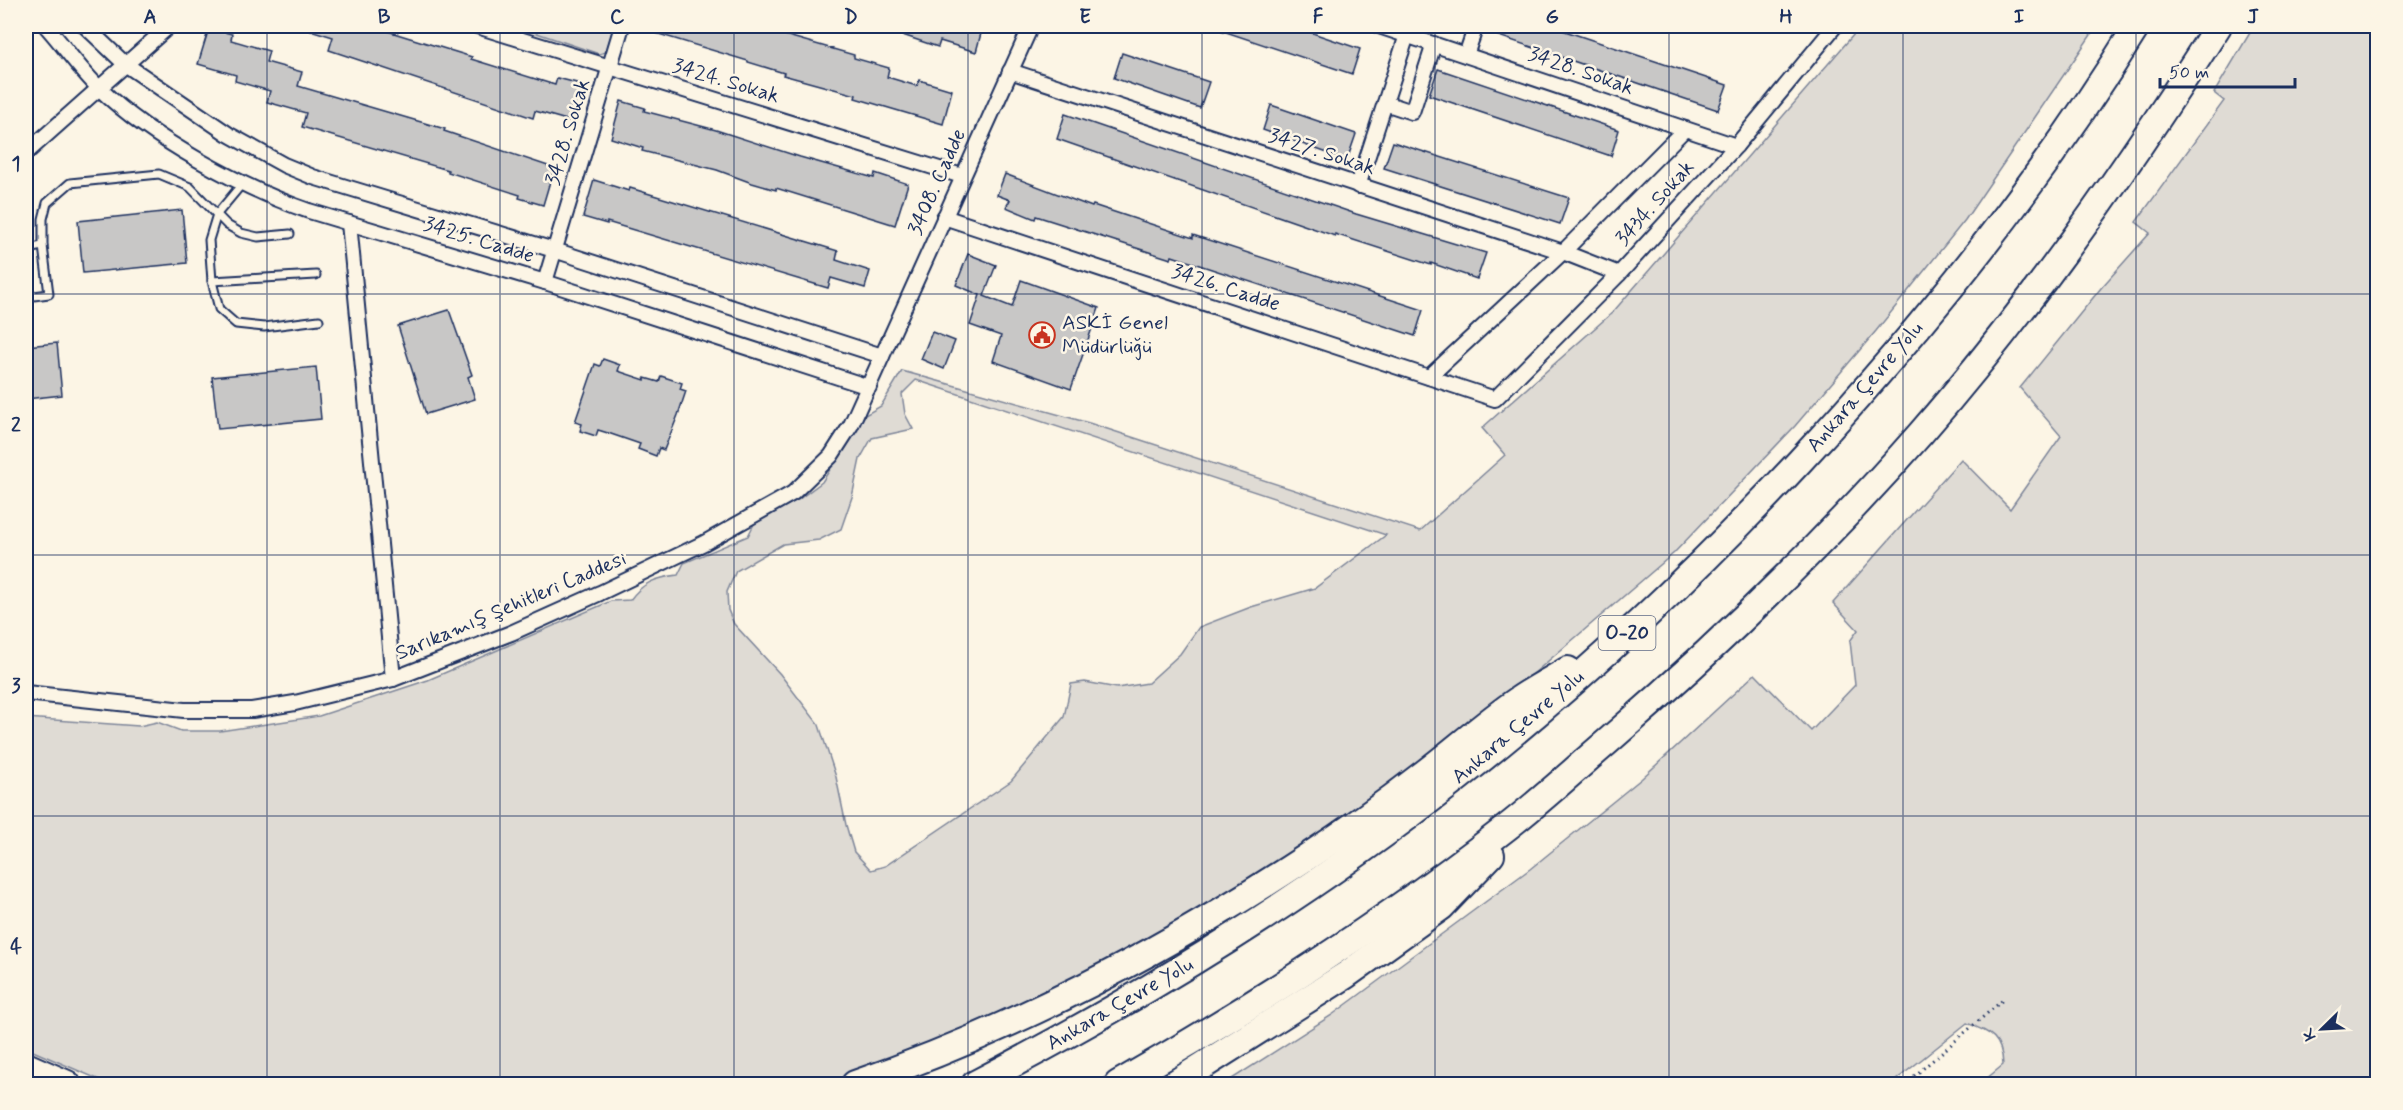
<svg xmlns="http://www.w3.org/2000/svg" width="2403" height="1110" font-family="Mynerve,sans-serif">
<rect width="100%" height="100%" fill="#fcf5e5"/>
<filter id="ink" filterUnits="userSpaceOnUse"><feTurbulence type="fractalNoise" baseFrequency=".0167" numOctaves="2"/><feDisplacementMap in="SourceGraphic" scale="12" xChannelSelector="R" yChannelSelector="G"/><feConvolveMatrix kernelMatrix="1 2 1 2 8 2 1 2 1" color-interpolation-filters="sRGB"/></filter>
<g filter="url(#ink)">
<g fill="#dfdbd4" stroke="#7d8599" stroke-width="1.5" fill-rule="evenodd">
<polygon points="516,26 614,26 606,52 599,54"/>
<path d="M1861,26H2097L1965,220L1876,331L1795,426L1674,553L1533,674L1382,793L1207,908L1053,995L867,1071L827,1084H109L26,1048V718L139,726L157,722L181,731H220L319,716L428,680L611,601L630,600C643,582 656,578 678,575L684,563L748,536L755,522L799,499L822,482L865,415L881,406L902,371L1089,423L1420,531L1505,455L1482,428L1613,312ZM916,380L1386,535L1315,588L1251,607L1199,627L1180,654L1148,683L1117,688L1085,682L1071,684L1064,717L1011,781L885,866L871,870L854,852L846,825L836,777L819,725L780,674L734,624L728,610L727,592L736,571L783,544L819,540L841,529L852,497L860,459L872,438L913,429L905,414L902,394Z"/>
<path d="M2254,26H2377V1084H1980L2003,1065C2002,1037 1991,1033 1967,1023L1891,1084H1224L1332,1015L1530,869L1641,779L1755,674L1811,731L1855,685L1850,641L1858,630L1833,603L1961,459L2010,509L2061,436L2020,388L2101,288L2150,233L2136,222L2224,101L2214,93Z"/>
</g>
<g fill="#c8c7c6" stroke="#1b2f5e" stroke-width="1.5">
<polygon points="307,26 371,26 472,57 471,59 555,85 557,78 581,84 570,121 535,111 533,118 329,50 333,37 307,29"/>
<polygon points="642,26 759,26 782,32 781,34 854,55 854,58 889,68 887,77 917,86 919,80 952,90 943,124 855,98 856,95 783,75 784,73 748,62 748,61 642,29"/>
<polygon points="886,26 983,26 976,52 940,41 938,47 885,29"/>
<polygon points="1214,26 1292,26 1360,49 1352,74 1214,28"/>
<polygon points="1485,26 1550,26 1727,85 1718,110 1484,31"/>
<polygon points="209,28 232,34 231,40 269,51 266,62 302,72 298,86 445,129 444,131 554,168 543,205 519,198 520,195 448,172 448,170 302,127 306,113 267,102 270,91 235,81 236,75 198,64"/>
<polygon points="1122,53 1209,82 1200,108 1114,78"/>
<polygon points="1438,69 1619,130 1611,156 1429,95"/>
<polygon points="621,101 645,108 644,111 716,130 800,157 874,178 875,173 908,184 895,225 776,188 776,190 752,183 717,170 642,151 643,148 611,138"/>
<polygon points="1271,105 1356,134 1347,160 1263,130"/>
<polygon points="1065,114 1356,214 1486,253 1477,279 1431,263 1431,265 1335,234 1335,236 1057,139"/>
<polygon points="1393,142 1569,198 1560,224 1384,168"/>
<polygon points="1005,174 1092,207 1093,205 1193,238 1193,235 1423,310 1415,336 1172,256 1171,259 1036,216 1035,219 1006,207 1010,200 997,195"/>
<polygon points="594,180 629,191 630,188 838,251 836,260 870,271 865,288 831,278 828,288 607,222 607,224 583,217"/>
<polygon points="182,210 187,263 83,273 78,221"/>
<polygon points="968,254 996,265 984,296 1012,307 1021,280 1099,308 1071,389 993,361 1001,336 970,325 980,295 956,285"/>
<polygon points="449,310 472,375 468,377 475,399 426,414 398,326"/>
<polygon points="932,332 955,341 944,369 921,359"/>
<polygon points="57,343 62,395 26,399 26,346"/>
<polygon points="603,359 620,365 618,371 645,380 645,378 659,382 661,376 682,383 680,389 686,391 678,415 664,450 659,448 656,456 638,449 640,444 611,434 598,430 596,436 580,431 582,424 575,422 595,364 600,366"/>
<polygon points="316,367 321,419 218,429 212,377"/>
</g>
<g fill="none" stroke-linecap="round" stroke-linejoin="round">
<g stroke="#1b2f5e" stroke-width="11">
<g id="service">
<polyline points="242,184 217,214 209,240 212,281 219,309 236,324 264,327 319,320"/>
<polyline points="26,249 43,246"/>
<polyline points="212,281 316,275"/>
<polyline points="26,297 49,294 43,246 43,219 47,203 70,183 159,174 190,187 227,225 241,233 258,237 290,234"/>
</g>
</g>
<g stroke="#1b2f5e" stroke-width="18">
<g id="minor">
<path d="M46,26C64,46 80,70 100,89C152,139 240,187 309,211L545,282L869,387"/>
<polyline points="85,26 125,64 228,134 284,165 313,177 554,250 882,356"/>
<polyline points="477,26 962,176"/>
<polyline points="1379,26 1736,146"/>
<polyline points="1466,55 1476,26"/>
<polyline points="1010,71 1563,252 1619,274"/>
<polyline points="1385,103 1412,112 1434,44"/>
<polyline points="26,153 169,26"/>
<polyline points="1358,186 1407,35"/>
<polyline points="944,217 1495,399 1619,274 1736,146 1835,26"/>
<polyline points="349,223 393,679"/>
<polyline points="545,282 622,26"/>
<polyline points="1429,377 1563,252 1685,129"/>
<polyline points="26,693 184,710 252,710 295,703 393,679 511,633 600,593 704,543 793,493 831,456 851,425 1031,26"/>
</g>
</g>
<g stroke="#1b2f5e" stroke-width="30">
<g id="motorway">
<polyline points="26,1066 67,1084"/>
<path d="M855,1084C1015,1029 1166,950 1307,857C1345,832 1382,806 1418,778C1452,753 1483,724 1518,700C1534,689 1551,680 1568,670"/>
<path d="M975,1084C1143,997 1306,898 1454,781C1578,684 1693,576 1800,461C1925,326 2041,182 2137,26"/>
<path d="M1118,1084C1253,1007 1384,923 1506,828C1541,801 1573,771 1607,742C1718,646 1824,544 1921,433C2031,307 2129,166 2218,26"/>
<polyline points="1174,1084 1346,975 1441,907 1491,855"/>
</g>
</g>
<polyline stroke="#1b2f5e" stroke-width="3" stroke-dasharray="1.5 4.5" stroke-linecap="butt" points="1905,1084 2004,999"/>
<use href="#service" stroke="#fcf5e5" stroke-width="7"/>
<use href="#minor" stroke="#fcf5e5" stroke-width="14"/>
<use href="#motorway" stroke="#fcf5e5" stroke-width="26"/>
</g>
</g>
<path fill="none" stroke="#1b2f5e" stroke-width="1.5" stroke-opacity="0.55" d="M267,26V1084M500,26V1084M734,26V1084M968,26V1084M1202,26V1084M1435,26V1084M1669,26V1084M1903,26V1084M2136,26V1084M26,294H2378M26,555H2378M26,816H2378"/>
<defs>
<g id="civic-ring" transform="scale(1.35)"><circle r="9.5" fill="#fcf5e5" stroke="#c8321e" stroke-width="1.5"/><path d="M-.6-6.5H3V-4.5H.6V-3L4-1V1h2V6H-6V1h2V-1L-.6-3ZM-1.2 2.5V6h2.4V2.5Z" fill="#c8321e"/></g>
</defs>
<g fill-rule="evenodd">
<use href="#civic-ring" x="1042" y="335"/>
</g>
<g text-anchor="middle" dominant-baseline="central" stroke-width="5" stroke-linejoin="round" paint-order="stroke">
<rect fill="#fcf5e5" stroke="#5e6a86" stroke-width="1.5" x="1598.5" y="616" width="57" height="34" rx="4.5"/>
<g font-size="20" font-weight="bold" fill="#1b2f5e">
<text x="1627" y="633">O-20</text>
</g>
<g font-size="21" fill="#1b2f5e" stroke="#fcf5e5">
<text transform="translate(1581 71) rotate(19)">3428. Sokak</text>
<text transform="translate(726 81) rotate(17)">3424. Sokak</text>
<text transform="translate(568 132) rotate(-73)">3428. Sokak</text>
<text transform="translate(1322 152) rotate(18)">3427. Sokak</text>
<text transform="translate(937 182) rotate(-66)">3408. Cadde</text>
<text transform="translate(1655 203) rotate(-48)">3434. Sokak</text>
<text transform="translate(479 240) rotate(17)">3425. Cadde</text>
<text transform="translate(1226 288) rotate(18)">3426. Cadde</text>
<text transform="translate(1865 387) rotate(-49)">Ankara Çevre Yolu</text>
<text transform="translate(511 606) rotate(-23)">Sarıkamış Şehitleri Caddesi</text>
<text transform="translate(1518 727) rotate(-40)">Ankara Çevre Yolu</text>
<text transform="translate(1120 1004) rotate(-30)">Ankara Çevre Yolu</text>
</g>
<g font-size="21" fill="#1b2f5e" stroke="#fcf5e5" text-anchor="start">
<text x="1062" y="323">ASKİ Genel<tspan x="1062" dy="24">Müdürlüğü</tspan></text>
</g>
</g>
<rect width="2403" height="1110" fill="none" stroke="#fcf5e5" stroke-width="66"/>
<g transform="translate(2322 1029) rotate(246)" stroke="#fcf5e5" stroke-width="4.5" paint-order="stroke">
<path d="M0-4.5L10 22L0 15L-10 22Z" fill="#1b2f5e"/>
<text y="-9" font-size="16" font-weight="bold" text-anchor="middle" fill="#1b2f5e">K</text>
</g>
<path d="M2160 78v9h135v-9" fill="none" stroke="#1b2f5e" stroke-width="3"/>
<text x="2169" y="78" font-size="18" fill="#1b2f5e" stroke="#fcf5e5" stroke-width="4.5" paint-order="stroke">50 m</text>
<rect x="33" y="33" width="2337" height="1044" fill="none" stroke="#1b2f5e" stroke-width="2"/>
<g font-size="20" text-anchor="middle" font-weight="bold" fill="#1b2f5e">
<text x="150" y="23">A</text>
<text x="384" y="23">B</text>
<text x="617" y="23">C</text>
<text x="851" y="23">D</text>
<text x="1085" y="23">E</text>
<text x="1318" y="23">F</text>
<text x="1552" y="23">G</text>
<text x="1786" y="23">H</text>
<text x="2019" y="23">I</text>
<text x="2253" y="23">J</text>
<text x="16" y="170">1</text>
<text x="16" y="431">2</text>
<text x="16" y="692">3</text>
<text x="16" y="953">4</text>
</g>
</svg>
